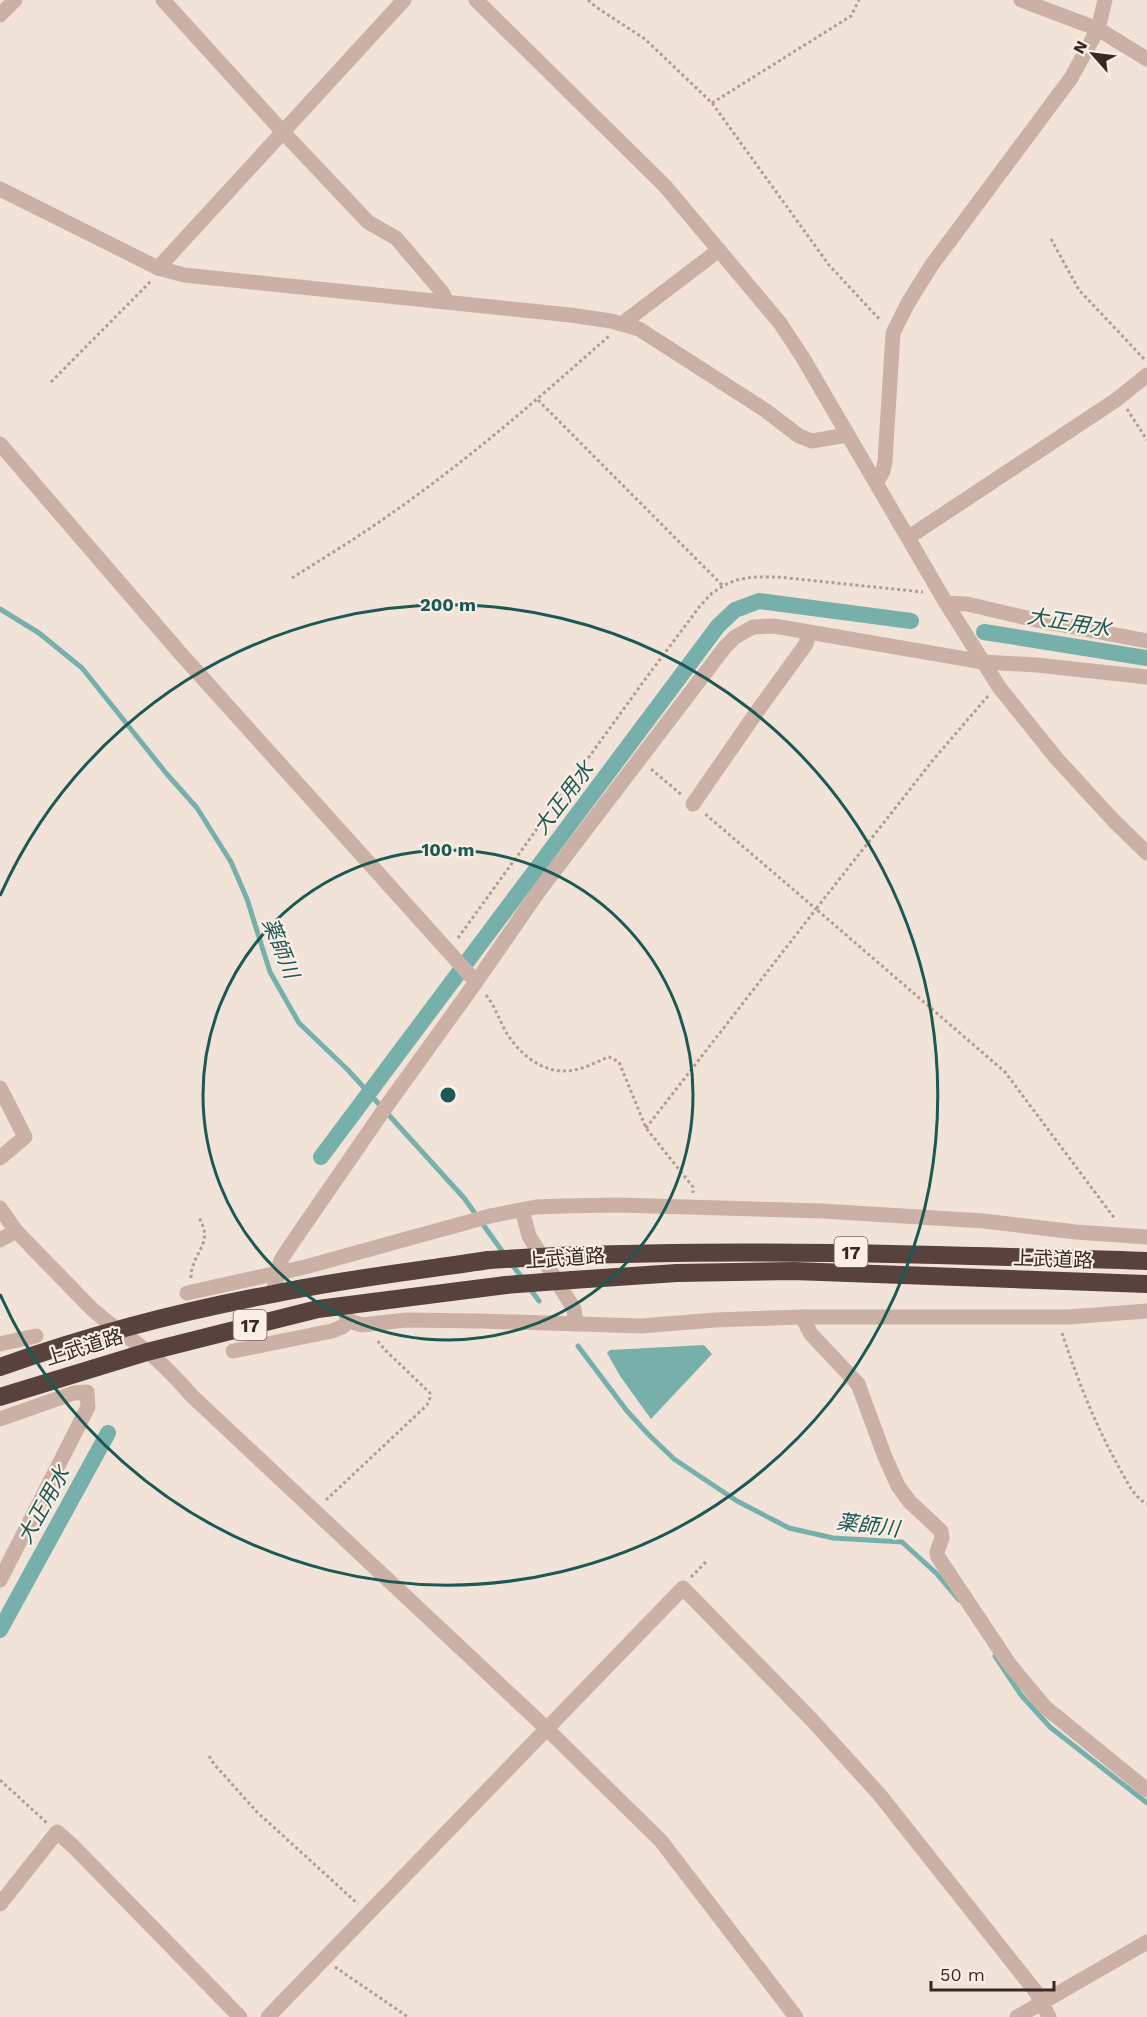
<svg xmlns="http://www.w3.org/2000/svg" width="1147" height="2017" font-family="'Work Sans','Noto Sans JP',sans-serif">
<rect width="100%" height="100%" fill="#f2e3d9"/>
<polygon fill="#77b0ab" points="704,1345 712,1354 651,1419 620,1376 607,1353 610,1350"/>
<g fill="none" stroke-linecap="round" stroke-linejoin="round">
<g stroke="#77b0ab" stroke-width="5">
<polyline points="0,609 39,633 82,668 166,773 197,808 231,862 247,899 270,972 299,1023 348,1070 464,1198 505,1255"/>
<polyline points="510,1262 523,1279"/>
<polyline points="528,1286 539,1301"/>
<polyline points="578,1346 627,1411 648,1434 674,1459 737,1501 789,1528 833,1538 902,1542 936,1573 959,1600"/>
<polyline points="995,1656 1021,1695 1050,1727 1147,1803"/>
</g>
<g stroke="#77b0ab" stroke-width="16">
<polyline points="984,632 1147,658"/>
<polyline points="321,1157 718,626 735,610 759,601 911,621"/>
<polyline points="0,1630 108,1433"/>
</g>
<g stroke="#b69b8f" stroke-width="3" stroke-dasharray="3 3" stroke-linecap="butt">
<polyline points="588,0 596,7 645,39 712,103 829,265 881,321"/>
<polyline points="712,103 851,16 859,0"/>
<polyline points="1051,239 1079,290 1146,361"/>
<polyline points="51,382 152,280"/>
<polyline points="538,400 723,586"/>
<polyline points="1127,409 1147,440"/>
<path d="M292,578C325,557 360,536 392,513C468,460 539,398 609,336"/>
<polyline points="988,696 933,760 816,909 1005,1072 1115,1219"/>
<polyline points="651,769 683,796"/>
<polyline points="458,938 649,674 700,606 712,593 723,586 736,580 753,577 778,577 923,592"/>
<path d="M486,995C495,1006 499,1020 506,1032C520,1055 545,1076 574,1070C586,1068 598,1061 609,1057L619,1062L646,1128L693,1187V1193"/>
<polyline points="646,1128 816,909 704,813"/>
<path d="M191,1278C191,1252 216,1244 198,1216"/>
<path d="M1062,1333C1078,1381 1096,1427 1121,1471C1128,1483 1134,1497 1147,1504"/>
<polyline points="326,1500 427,1405 430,1398 430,1393 384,1349 377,1340"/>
<polyline points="691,1577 707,1561"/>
<polyline points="209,1756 214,1764 257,1812 358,1904"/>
<polyline points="0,1780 47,1823"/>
<polyline points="335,1967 408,2017"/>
</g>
<g stroke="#cbb1a5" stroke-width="15">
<polyline points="163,0 282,131 368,222 396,238 442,292 447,302"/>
<polyline points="476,0 665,186 780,323 803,358 946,603 999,687 1057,759 1114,821 1147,853"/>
<polyline points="1021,0 1098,29 1147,59"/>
<polyline points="0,15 15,0"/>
<polyline points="0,189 158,268 184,275 570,315 611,321 639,329 765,410 799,436 812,441 847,435"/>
<polyline points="158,268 404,0"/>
<polyline points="623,323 719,250"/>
<polyline points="0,444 181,654 476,982 388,1104 288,1249 281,1260 273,1293"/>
<polyline points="877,482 883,471 885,461 893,333 908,303 931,266 1071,78 1098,29 1105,0"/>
<polyline points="909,537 1116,400 1147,375"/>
<polyline points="946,603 967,604 1036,620 1147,641"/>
<polyline points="693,804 756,713 806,644 809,633"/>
<polyline points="476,982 539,891 725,647 735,637 753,627 774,626 983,662 1037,665 1147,677"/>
<polyline points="0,1088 25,1137 0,1158"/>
<path d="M0,1208L16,1231L91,1308C109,1325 129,1337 148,1352C164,1365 178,1380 192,1396L547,1729L661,1841L796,2017"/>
<polyline points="522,1210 529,1236 574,1309 576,1324"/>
<polyline points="0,1240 16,1231"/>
<polyline points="187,1293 305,1267 490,1216 536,1207 562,1206 618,1205 822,1211 984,1221 1076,1232 1147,1237"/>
<polyline points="344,1306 346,1315 349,1321 362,1325 406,1320 480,1321 642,1326 715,1320 802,1317 1069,1317 1147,1311"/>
<polyline points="802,1317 811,1334 858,1384 885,1457 898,1486 910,1502 941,1531 942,1538 937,1552 938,1557 1010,1665 1045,1707 1147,1790"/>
<polyline points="0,1344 36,1336"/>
<polyline points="233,1351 332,1331 342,1327 349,1321"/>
<polyline points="0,1419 74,1393 87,1392 88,1407 0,1580"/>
<polyline points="0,1904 57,1832 73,1846 240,2017"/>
<polyline points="268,2017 683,1588 811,1719 879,1794 1036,1992 1049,2017"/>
<polyline points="1017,2017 1147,1942"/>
</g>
<g stroke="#57423d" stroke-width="18">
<path d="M556,1256C753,1248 950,1255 1147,1261"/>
<polyline points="572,1280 677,1273 794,1271 1147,1284"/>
<path d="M0,1367C87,1336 182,1311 273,1294C344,1279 417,1271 489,1260"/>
<polyline points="0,1397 147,1352 318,1309 506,1285"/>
</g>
<g stroke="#57423d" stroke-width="18">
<polyline points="489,1260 556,1256"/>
<polyline points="506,1285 572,1280"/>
</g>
</g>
<g fill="none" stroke="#1b5954" stroke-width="3">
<circle cx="448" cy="1095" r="245"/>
<path d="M0 896A490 490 0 1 1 0 1294"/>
</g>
<g text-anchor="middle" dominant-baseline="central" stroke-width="4.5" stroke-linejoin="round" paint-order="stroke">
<g fill="#faeee5" stroke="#71645f" stroke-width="1.5">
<rect x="834.5" y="1237" width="33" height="30" rx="4.5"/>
<rect x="233.5" y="1310" width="33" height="30" rx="4.5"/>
</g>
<g font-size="18" font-weight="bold" fill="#362926">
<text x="851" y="1252">17</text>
<text x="250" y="1325">17</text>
</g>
<g font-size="20" fill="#362926" stroke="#faeee5">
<text transform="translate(565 1258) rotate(-4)">上武道路</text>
<text transform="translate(1053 1259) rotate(2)">上武道路</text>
<text transform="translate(84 1347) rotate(-17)">上武道路</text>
</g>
<g font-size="21" font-style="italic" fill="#1b5954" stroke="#faeee5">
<text transform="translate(1069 622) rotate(9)">大正用水</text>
<text transform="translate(563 798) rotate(-53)">大正用水</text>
<text transform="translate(281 948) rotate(68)">薬師川</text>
<text transform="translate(43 1505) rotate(-61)">大正用水</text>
<text transform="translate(868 1525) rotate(7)">薬師川</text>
</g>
</g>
<circle cx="448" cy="1095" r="9" fill="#1b5954" stroke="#faeee5" stroke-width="3"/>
<g font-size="18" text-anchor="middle" font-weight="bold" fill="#1b5954" stroke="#faeee5" stroke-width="4.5" stroke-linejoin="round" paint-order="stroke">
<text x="448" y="611">200 m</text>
<text x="448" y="856">100 m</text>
</g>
<g transform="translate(1093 54) rotate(298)" stroke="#faeee5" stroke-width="4.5" paint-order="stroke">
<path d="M0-4.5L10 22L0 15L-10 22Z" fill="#362926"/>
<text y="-9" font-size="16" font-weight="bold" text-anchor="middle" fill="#362926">N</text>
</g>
<path d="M931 1981v9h123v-9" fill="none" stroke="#362926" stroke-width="3"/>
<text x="940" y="1981" font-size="18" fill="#362926" stroke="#faeee5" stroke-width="4.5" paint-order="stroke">50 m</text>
</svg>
